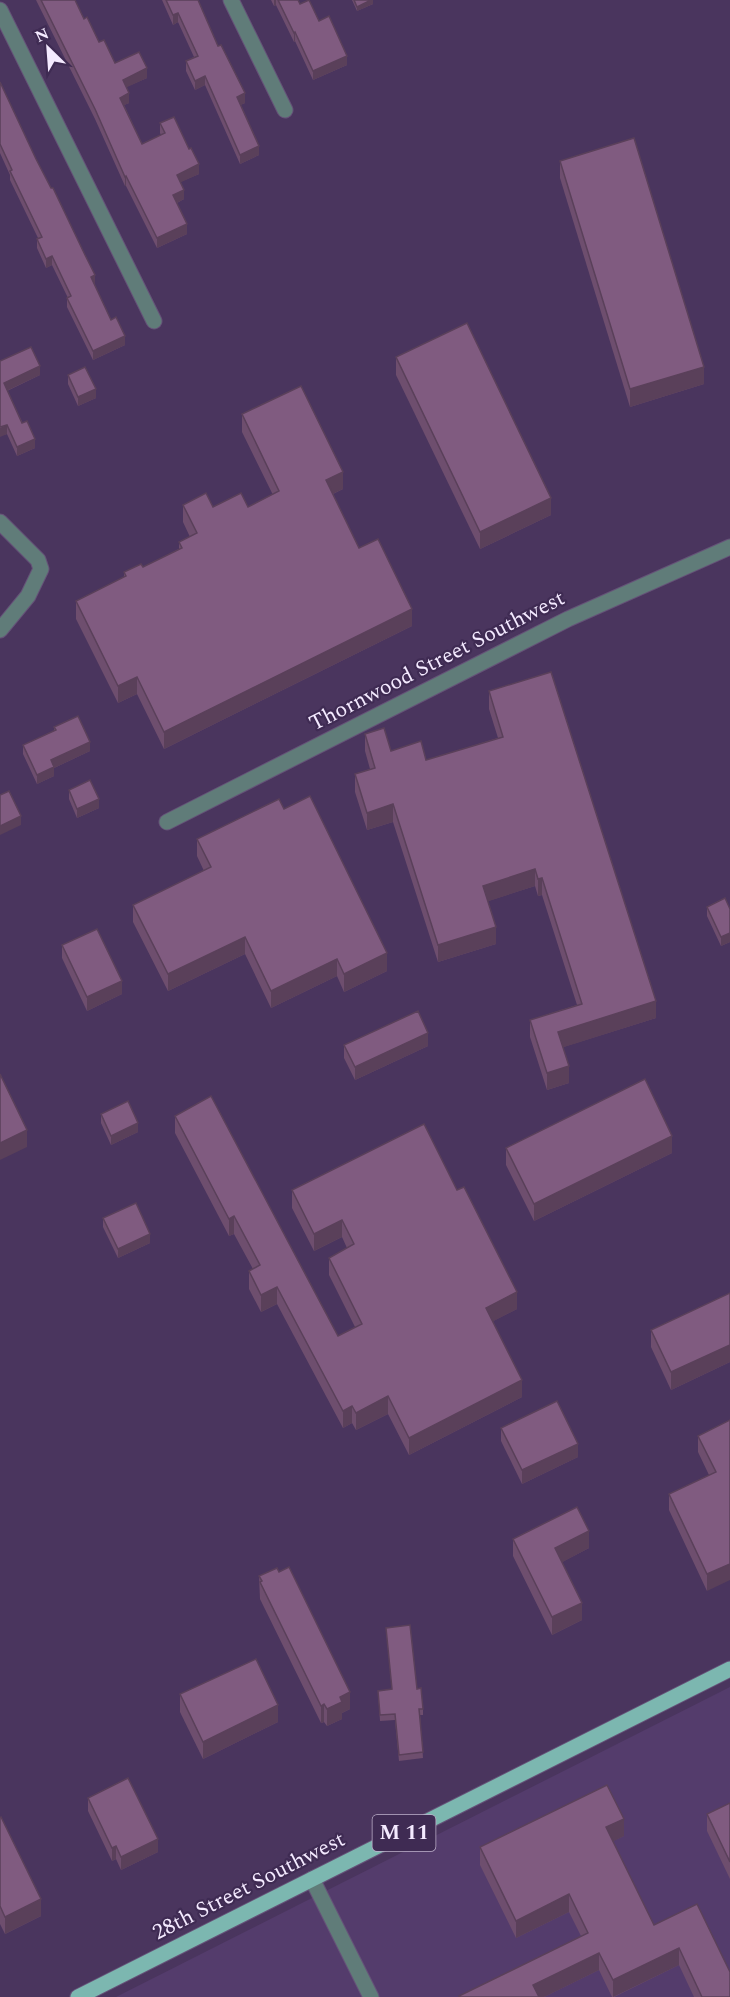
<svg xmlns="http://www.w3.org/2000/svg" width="730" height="1997" font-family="Spectral,serif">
<rect width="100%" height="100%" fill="#4a355e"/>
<polygon fill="#543c6c" points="730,1687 730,1997 116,1997"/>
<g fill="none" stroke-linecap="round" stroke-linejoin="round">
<g stroke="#655278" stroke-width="17">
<g id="minor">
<polyline points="231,0 285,110"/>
<polyline points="0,10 154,321"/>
<polyline points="0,522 38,560 41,569 28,596 0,630"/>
<polyline points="167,822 568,619 730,547"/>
<polyline points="312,1879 371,1997"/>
</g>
</g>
<g stroke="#655278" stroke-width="17">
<polyline id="primary" points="78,1997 730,1669"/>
</g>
<use href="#minor" stroke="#607c79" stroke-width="15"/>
<use href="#primary" stroke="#7cb7b0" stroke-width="15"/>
</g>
<g fill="#6e4e6e">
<polygon points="36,0 75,0 84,19 99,42 115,63 147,78 126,87 129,103 124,105 142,144 161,135 160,133 160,123 199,174 180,182 184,199 177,203 187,234 157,248 126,186 125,186 95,119"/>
<polygon points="162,0 198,0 218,46 245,103 240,105 259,155 240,164 205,85 195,90 186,71 186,61 194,57 178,22 173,25"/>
<polygon points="271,0 298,0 300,4 319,21 347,65 313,80 295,41 294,42 276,5 274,6"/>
<polygon points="352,0 373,0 373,4 357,11"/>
<polygon points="0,82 94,285 111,320 125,345 93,360 67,307 67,298 68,298 52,265 46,268 37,248 37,239 38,238 10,180 10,175 0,153"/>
<polygon points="560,161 704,384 630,407 560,178"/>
<polygon points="396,357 551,515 480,549 396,375"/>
<polygon points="0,361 40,375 7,391 35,448 17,456 7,434 0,436"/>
<polygon points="68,375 96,398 78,406 68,384"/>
<polygon points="242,414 343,489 333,494 359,548 412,626 164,749 137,694 118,703 76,619 76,601 124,577 124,572 143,567 179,549 179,542 190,537 183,522 183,505 213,507 248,507 273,495 242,432"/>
<polygon points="489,691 656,1018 563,1047 569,1083 547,1090 530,1037 530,1020 577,1005 542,895 538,896 535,886 488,901 496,944 438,962 393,822 367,830 355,792 355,774 370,769 365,751 365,734 391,751 426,760 498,738 489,709"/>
<polygon points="54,727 90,751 54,768 54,776 37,784 23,754 23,745 54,731"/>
<polygon points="69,790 99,808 77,818 69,799"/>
<polygon points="284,809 387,971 344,992 337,976 271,1008 245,954 168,991 133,922 133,905 204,871 197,856 197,839"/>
<polygon points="707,907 730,909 730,942 721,946 707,916"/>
<polygon points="62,945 122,994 87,1011 62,958"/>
<polygon points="344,1045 428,1046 355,1080 344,1058"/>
<polygon points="101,1114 138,1132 111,1145 101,1123"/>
<polygon points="175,1116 338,1336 355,1327 329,1275 329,1258 347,1248 342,1237 314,1251 292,1208 292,1190 517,1309 493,1321 522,1397 409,1455 388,1414 356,1430 352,1423 343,1428 277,1304 261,1312 249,1289 249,1271 253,1269 234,1234 229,1236 175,1133"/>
<polygon points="506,1148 672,1153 534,1221 506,1165"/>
<polygon points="103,1218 150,1243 118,1258 103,1227"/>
<polygon points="730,1293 730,1362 671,1390 651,1347 651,1330"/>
<polygon points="730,1420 707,1591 669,1510 669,1494 709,1475 698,1452 698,1436"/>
<polygon points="501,1428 578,1457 522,1484 501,1441"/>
<polygon points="513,1539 589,1548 562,1562 582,1620 552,1635 513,1556"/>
<polygon points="259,1576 350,1709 342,1713 342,1719 327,1726 324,1722 321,1723 260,1599"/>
<polygon points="386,1628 417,1689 423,1709 423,1715 420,1715 423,1758 399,1761 395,1720 380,1721 378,1691 392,1689"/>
<polygon points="180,1694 278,1722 203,1759 180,1712"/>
<polygon points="88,1798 158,1852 121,1870 116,1859 112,1861 88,1811"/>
<polygon points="730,1803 730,1879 707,1831 707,1814"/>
<polygon points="0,1818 41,1916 5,1934 0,1924"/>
<polygon points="624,1836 613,1841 654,1925 730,1997 694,1997 679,1965 614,1997 612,1997 599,1970 544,1997 459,1997 459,1996 581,1936 569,1912 516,1938 480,1865 480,1847"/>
</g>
<g fill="#5a405a">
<polygon points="274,0 276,0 276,5 274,6"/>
<polygon points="371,0 373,0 373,4 357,11 357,7"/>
<polygon points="178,13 178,22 173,25 173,15"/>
<polygon points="295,32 295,41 294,42 294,33"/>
<polygon points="347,56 347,65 313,80 313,71"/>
<polygon points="147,68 147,78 123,89 123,80"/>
<polygon points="205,76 205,85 195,90 195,81"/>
<polygon points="129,93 129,103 120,107 120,98"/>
<polygon points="245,93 245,103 237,107 237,97"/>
<polygon points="259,146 259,155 240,164 240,155"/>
<polygon points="199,164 199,174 177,184 177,175"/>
<polygon points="126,176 126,186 125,186 125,177"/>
<polygon points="184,190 184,199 173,205 173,195"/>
<polygon points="187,224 187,234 157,248 157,238"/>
<polygon points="52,256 52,265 46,268 46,259"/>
<polygon points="95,275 95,284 91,286 91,277"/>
<polygon points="125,336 125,345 93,360 93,351"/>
<polygon points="40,366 40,375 4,392 4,383"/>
<polygon points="704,367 704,384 630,407 630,389"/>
<polygon points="96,389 96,398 78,406 78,397"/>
<polygon points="7,425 7,434 0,437 0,428"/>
<polygon points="35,439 35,448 17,456 17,447"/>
<polygon points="343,472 343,489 326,497 326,480"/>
<polygon points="551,498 551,515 480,549 480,532"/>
<polygon points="412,609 412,626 164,749 164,732"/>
<polygon points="137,677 137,694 118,703 118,686"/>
<polygon points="90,742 90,751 54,768 54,776 37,784 37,775 51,760"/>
<polygon points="99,799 99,808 77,818 77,809"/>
<polygon points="393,804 393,822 367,830 367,813"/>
<polygon points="21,816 21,825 0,835 0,826"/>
<polygon points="535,869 535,886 483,903 483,886"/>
<polygon points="542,878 542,895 538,896 538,879"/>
<polygon points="496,927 496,944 438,962 438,945"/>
<polygon points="730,933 730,942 721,946 721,937"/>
<polygon points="245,937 245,954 168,991 168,974"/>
<polygon points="387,953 387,971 344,992 344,974"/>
<polygon points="337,959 337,976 271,1008 271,991"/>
<polygon points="122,981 122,994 87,1011 87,997"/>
<polygon points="656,1001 656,1018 558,1049 558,1032"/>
<polygon points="428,1033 428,1046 355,1080 355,1067"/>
<polygon points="569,1066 569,1083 547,1090 547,1073"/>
<polygon points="138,1123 138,1132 111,1145 111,1136"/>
<polygon points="27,1130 27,1147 0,1160 0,1143"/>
<polygon points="672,1136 672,1153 534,1221 534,1204"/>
<polygon points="234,1216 234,1234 229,1236 229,1219"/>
<polygon points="342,1220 342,1237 314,1251 314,1234"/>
<polygon points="150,1234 150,1243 118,1258 118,1249"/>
<polygon points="277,1287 277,1304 261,1312 261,1295"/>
<polygon points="517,1292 517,1309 486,1325 486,1308"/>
<polygon points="730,1345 730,1362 671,1390 671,1372"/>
<polygon points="522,1380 522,1397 409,1455 409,1438"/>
<polygon points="388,1396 388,1414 356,1430 356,1413"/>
<polygon points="352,1406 352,1423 343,1428 343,1411"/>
<polygon points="578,1444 578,1457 522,1484 522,1470"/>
<polygon points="589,1531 589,1548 555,1566 555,1548"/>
<polygon points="730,1564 730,1580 707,1591 707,1574"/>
<polygon points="582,1603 582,1620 552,1635 552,1617"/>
<polygon points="350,1692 350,1709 342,1713 342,1719 327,1726 327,1709 340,1697"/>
<polygon points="324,1704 324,1722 321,1723 321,1706"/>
<polygon points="278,1705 278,1722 203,1759 203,1742"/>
<polygon points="624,1819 624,1836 606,1845 606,1827"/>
<polygon points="158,1839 158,1852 121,1870 121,1857"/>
<polygon points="116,1846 116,1859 112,1861 112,1848"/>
<polygon points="569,1894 569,1912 516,1938 516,1921"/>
<polygon points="41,1899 41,1916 5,1934 5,1917"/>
<polygon points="679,1948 679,1965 613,1997 613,1980"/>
<polygon points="599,1953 599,1970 544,1997 533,1997 533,1985"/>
</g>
<g fill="#805b80" stroke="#5a405a" stroke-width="1.5">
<polygon points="41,0 75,0 84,19 87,17 99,42 104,40 115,63 139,52 147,68 123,80 129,93 120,98 142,144 165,133 160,123 174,117 189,149 191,148 199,164 177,175 184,190 173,195 187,224 157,238 126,176 125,177 95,109"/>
<polygon points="166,0 198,0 218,46 221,45 245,93 237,97 259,146 240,155 205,76 195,81 186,61 198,56 178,13 173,15"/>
<polygon points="278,0 298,0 300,4 309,0 319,21 329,16 347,56 313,71 295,32 294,33"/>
<polygon points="354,0 371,0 357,7"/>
<polygon points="0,82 36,159 51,188 53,188 85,255 95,275 91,277 111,320 116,317 125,336 93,351 67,298 71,296 52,256 46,259 37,239 42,237 10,171 12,170 0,144"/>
<polygon points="634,138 704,367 630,389 560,161"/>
<polygon points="467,323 551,498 480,532 396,357"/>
<polygon points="31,347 40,366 4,383 22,423 27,421 35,439 17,447 7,425 0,427 0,361"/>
<polygon points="85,367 96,389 78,397 68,375"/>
<polygon points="301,386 343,472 326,480 359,548 378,539 412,609 164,732 137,677 118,686 76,601 126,576 124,572 141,564 143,567 182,548 179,542 197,533 183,505 206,493 213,507 241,493 248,507 279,491 242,414"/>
<polygon points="551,672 656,1001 558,1032 569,1066 547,1073 530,1020 582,1004 542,878 538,879 535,869 483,886 496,927 438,945 393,804 367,813 355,774 375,768 365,734 384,728 391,751 421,741 426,760 503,737 489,691"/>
<polygon points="78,716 90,742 51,760 54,767 37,775 23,745 56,730 54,727"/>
<polygon points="90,780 99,799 77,809 69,790"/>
<polygon points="9,791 21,816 0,826 0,795"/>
<polygon points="310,796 387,953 344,974 337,959 271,991 245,937 168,974 133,905 211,867 197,839 279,799 284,809"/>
<polygon points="725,898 730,909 730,933 721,937 707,907"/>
<polygon points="97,929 122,981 87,997 62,945"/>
<polygon points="418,1011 428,1033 355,1067 344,1045"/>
<polygon points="0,1074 27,1130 0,1143"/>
<polygon points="645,1079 672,1136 534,1204 506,1148"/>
<polygon points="211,1096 338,1336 362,1324 329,1258 354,1244 342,1220 314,1234 292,1190 424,1124 457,1190 464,1187 517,1292 486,1308 522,1380 409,1438 388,1396 356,1413 352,1406 343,1411 277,1287 261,1295 249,1271 260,1265 234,1216 229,1219 175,1116"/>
<polygon points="128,1101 138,1123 111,1136 101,1114"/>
<polygon points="136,1203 150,1234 118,1249 103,1218"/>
<polygon points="730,1293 730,1345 671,1372 651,1330"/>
<polygon points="557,1401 578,1444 522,1470 501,1428"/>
<polygon points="730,1420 730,1564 707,1574 669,1494 716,1472 698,1436"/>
<polygon points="577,1507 589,1531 555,1548 582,1603 552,1617 513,1539"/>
<polygon points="289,1567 350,1692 340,1697 342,1702 327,1709 324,1704 321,1706 260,1582 262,1581 259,1576 277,1568 279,1572"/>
<polygon points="410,1625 417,1689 421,1688 423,1709 419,1709 423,1752 399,1755 395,1714 380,1715 378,1691 392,1689 386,1628"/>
<polygon points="256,1659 278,1705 203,1742 180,1694"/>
<polygon points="128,1778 158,1839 121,1857 116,1846 112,1848 88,1798"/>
<polygon points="607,1785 624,1819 606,1827 654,1925 697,1904 730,1972 730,1997 702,1997 679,1948 613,1980 599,1953 533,1985 539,1997 460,1997 459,1996 588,1933 569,1894 516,1921 480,1847"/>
<polygon points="730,1803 730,1862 707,1814"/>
<polygon points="1,1817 41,1899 5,1917 0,1906 0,1818"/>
</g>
<g text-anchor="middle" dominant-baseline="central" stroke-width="4.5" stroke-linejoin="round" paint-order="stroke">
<rect fill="#3f2b53" stroke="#beb1cb" stroke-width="1.5" x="372.5" y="1815" width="63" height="36" rx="4.5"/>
<g font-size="21" font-weight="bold" fill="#f4eaff">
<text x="404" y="1833">M 11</text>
</g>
<g font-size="22" fill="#f4eaff" stroke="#3f2b53">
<text transform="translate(437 661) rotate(-27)">Thornwood Street Southwest</text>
<text transform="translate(249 1886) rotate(-27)">28th Street Southwest</text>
</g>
</g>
<g transform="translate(48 48) rotate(335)" stroke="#3f2b53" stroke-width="4.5" paint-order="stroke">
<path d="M0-4.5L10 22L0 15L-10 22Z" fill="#f4eaff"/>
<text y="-9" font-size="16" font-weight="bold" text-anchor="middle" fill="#f4eaff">N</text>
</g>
</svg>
